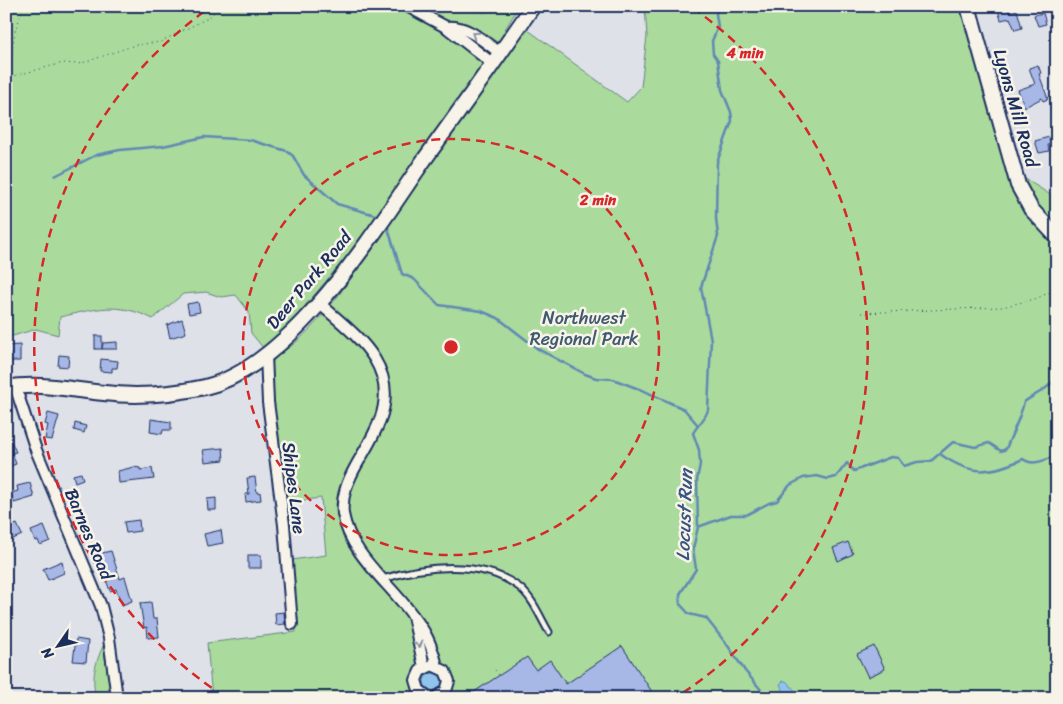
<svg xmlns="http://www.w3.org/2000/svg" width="1063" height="704" font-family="Sriracha,sans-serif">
<rect width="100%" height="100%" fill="#dfe1e8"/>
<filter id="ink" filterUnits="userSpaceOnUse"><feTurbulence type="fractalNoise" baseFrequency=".02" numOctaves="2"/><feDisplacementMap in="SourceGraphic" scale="10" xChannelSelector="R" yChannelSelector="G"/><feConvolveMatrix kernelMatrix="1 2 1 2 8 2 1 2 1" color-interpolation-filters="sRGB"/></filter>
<g filter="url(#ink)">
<g fill="#aadb9c" stroke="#62857d">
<path d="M6,6H476L482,12L492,11L502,6H519L504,31L514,40L524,27L627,102L641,87L647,36L645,6H963L1029,217L1057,245V698H212L207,643L296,632L292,560L326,555L321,498L282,503L271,365C276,352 287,351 296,342C317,325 351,281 364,258L355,247L299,313L264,349L251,333L249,312L236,295L221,297L206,292L183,294L153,319C117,301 96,309 60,317L58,335L36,329L6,338Z"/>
<polygon points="1019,175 1057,199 1057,232 1038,213"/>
<path d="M103,646L112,698H96C91,678 95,664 103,646Z"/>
</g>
<g fill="#90c4ed" stroke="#6188b4">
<circle cx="433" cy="682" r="9"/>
<polygon points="783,681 786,681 802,698 787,698 780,684"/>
</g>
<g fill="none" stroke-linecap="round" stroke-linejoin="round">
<g stroke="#6188b4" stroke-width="2.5">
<path d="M718,6L716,14L718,27L712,41L713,54L718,61L722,90L731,112L732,121L717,162L716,218L718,236L701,287L711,340L708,410C705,420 698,424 693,433L699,450L700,464L697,480L698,527L693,549L696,569L680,594V604L689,614L706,618L728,646L745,671L768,698"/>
<polyline points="55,176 96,155 120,150 163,146 204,137 250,140 287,151 293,156 304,175 337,204 379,216"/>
<polyline points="387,225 402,274 414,279 439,305 481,311 498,318 538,349 585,374 596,378 613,379 644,391 684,409 697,424"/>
<path d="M940,454C971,476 990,474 1023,459C1033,467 1047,459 1057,455"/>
<path d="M698,527L731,515H746L769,503L777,501L790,485L803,478L817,476L828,479L836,477L847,463L854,471L891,457L898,458L904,466L917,462L931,461L953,442L975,447L989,443L1001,451L1006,449C1012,433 1020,419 1024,402C1037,393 1047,390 1057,377"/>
</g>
</g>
<g fill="#a7b8e7" stroke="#1b2f5e">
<polygon points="1008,6 1009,12 1017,10 1022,28 1015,30 1010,18 1001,20 997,7"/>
<polygon points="1043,13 1046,24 1038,26 1034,15"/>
<polygon points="1038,65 1041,73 1039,74 1048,99 1043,101 1042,98 1025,107 1018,90 1035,84 1029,68"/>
<polygon points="1049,137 1051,144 1048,145 1049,151 1039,153 1035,141"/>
<polygon points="198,302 200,312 189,314 187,304"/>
<polygon points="182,319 186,333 170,338 167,325"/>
<rect x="95" y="336" width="7" height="13"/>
<polygon points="117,342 117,349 102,349 103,343"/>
<polygon points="20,345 20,361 10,361 10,353 6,354 6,346"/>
<polygon points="59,355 69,356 68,367 58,366"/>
<polygon points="101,359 118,361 117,368 112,368 112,372 100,371"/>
<polygon points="48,413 59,416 52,440 45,439 48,425 45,424"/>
<polygon points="151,419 171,422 171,430 163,430 162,434 150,432"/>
<polygon points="75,423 86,426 84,433 74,430"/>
<polygon points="6,430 16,452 12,453 16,464 6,468"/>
<polygon points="223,448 224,460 205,462 203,450"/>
<polygon points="134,467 140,468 140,470 152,468 154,479 119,483 118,471"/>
<polygon points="81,473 83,479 75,482 73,475"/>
<polygon points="255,477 257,493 260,492 261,500 246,502 245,494 249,494 247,478"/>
<polygon points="30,483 34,497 14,503 11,493 18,491 17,486"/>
<polygon points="216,498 216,510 208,510 207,499"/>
<polygon points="139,520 140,531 126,533 124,522"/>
<polygon points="17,524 22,535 6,542 6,528"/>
<polygon points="44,526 50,541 40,545 38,540 35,541 31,531"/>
<polygon points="221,530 223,543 207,546 204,534"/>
<polygon points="848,542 853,554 838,561 833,548"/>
<polygon points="111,551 120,579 125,577 132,601 122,605 116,589 110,591 97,554"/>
<rect x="248" y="555" width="13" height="13"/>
<polygon points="62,561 64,573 48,580 43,569"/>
<polygon points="151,602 153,619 157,619 159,637 148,638 147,627 144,628 140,603"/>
<polygon points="284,612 285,624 276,625 275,613"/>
<polygon points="76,639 88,641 86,662 73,661"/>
<polygon points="622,646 656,698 465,698 527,657 536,670 550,660 566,684"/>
<polygon points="874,646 885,669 868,677 857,654"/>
</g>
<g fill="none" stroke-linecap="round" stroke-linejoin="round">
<g stroke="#1b2f5e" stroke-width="9">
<path id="lane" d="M383,579C424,566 482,559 519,587C533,598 540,617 549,632"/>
</g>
<g stroke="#1b2f5e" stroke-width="14">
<g id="street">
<polyline points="407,6 446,27 493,64"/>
<path d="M446,27C468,25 483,41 500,53"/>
<path d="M319,303C355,335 400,365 380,420C374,436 365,450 357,464C348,480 341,496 343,514C350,555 391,584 413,616"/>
<polyline points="266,355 268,402 284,525 292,624"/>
<polyline points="15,386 36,450 101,606 109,638 117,698"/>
<path d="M424,667L413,616C426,631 432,647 437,666"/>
<polyline points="430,698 419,690 416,680 420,671 432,665 445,671 449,681 446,691 435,698"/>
</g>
</g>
<g stroke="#1b2f5e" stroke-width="18">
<g id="secondary">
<polyline points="968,6 1018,185 1031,209 1057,237"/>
<path d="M6,388C40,382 70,390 104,393C137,397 173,394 205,387C292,366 375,231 424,160C461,109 497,58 533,6"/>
</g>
</g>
<g stroke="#1b2f5e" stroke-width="1" stroke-dasharray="1 4" stroke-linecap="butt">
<polyline points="9,76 15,31 24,6"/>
<polyline points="6,78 63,63 78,64 89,61 135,45 160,42 206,19 222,6"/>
<polyline points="861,313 1002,307 1035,299 1057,289"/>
<polyline points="495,670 499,675"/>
</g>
<use href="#lane" stroke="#f7f3e8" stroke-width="5"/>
<use href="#street" stroke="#f7f3e8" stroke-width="10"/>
<use href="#secondary" stroke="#f7f3e8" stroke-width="14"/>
</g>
<defs><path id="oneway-chevron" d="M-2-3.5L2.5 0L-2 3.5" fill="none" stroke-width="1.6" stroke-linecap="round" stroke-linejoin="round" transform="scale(1.25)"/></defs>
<g stroke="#8991a3">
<use href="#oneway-chevron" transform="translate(475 35) rotate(-145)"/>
<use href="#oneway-chevron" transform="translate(419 644) rotate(73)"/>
</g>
</g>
<g fill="none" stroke="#d62828" stroke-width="2.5" stroke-dasharray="9 6">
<circle cx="451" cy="347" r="208"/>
<path d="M224 696A416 416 0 0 1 209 8M693 8A416 416 0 0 1 678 696"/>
</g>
<g text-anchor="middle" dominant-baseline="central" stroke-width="5" stroke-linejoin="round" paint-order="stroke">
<g font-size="18" fill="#1b2f5e" stroke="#f7f3e8">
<text transform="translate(1016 108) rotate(74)">Lyons Mill Road</text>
<text transform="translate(309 280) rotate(-50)">Deer Park Road</text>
<text transform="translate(294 488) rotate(83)">Shipes Lane</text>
<text transform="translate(89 534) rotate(67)">Barnes Road</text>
</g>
<g font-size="18" fill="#3f5a6e" stroke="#f7f3e8">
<text x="584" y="318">Northwest<tspan x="584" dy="21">Regional Park</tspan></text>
</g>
<g font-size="19" font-style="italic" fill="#385482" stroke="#f7f3e8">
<text transform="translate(684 515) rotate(-88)">Locust Run</text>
</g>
</g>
<circle cx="451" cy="347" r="8" fill="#d62828" stroke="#f7f3e8" stroke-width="2.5"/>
<g font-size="15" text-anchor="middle" font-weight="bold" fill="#d62828" stroke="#f7f3e8" stroke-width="5" stroke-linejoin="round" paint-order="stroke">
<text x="745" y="58">4 min</text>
<text x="598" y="205">2 min</text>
</g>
<rect width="1063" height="704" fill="none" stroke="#f7f3e8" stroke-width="25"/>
<rect x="12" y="12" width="1038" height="679" fill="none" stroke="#1b2f5e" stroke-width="2" filter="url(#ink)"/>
<g transform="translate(58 646) rotate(236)" stroke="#f7f3e8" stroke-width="4" paint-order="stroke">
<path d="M0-4L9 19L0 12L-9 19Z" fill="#1b2f5e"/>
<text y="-8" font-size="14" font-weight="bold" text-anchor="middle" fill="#1b2f5e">N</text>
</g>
</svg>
